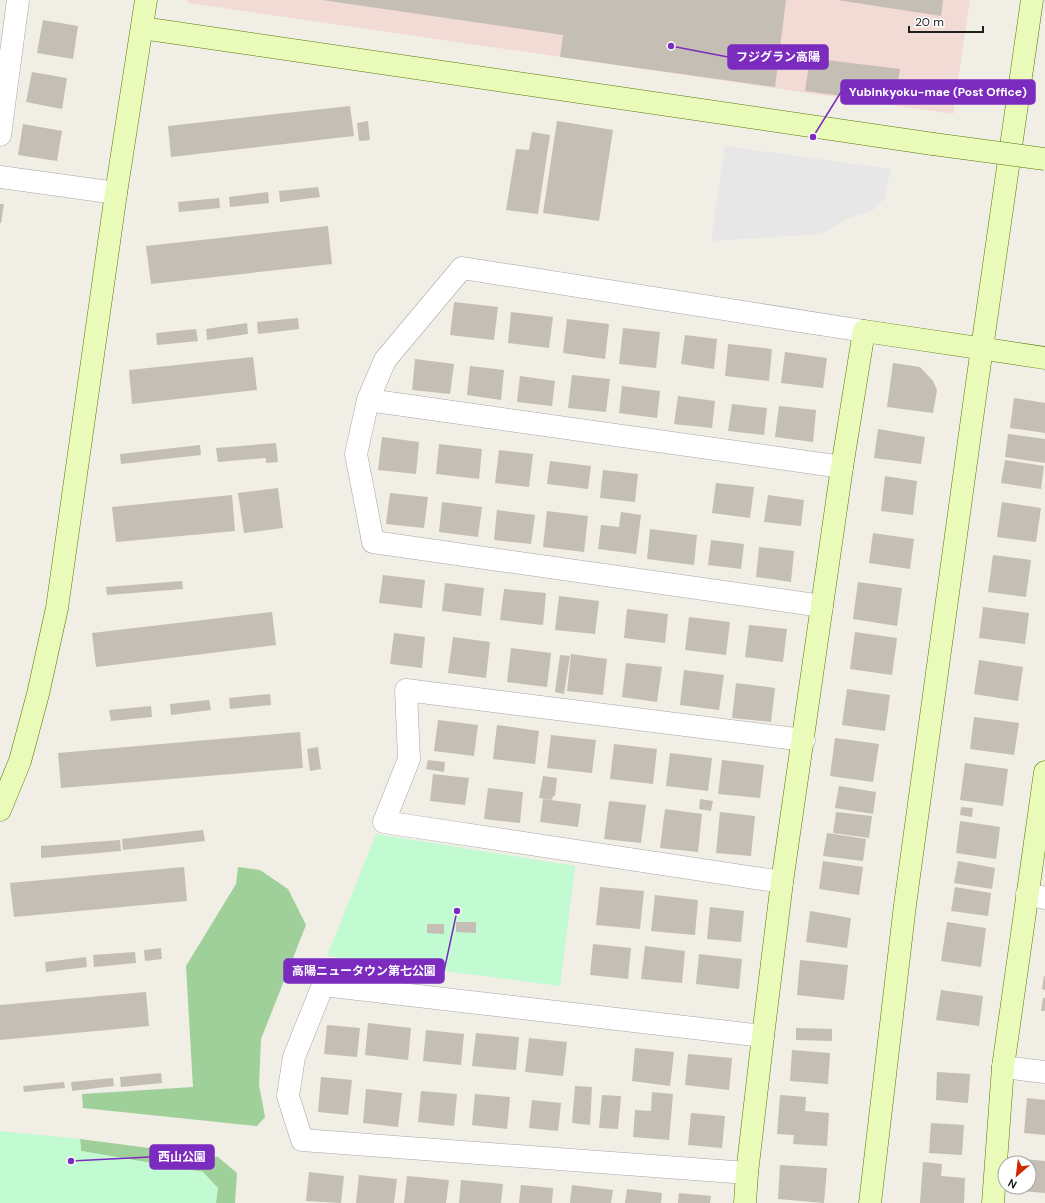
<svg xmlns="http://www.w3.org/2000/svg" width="1045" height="1203" font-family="'DM Sans','Noto Sans JP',sans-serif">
<rect width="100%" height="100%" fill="#f0eee5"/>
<polygon fill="#f1dbd4" points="187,0 970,0 953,114 189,3"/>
<g fill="#9fd09a">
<polygon points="238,867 260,870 288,889 306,925 261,1039 259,1085 265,1117 257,1126 83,1108 82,1094 193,1087 186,966 236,884"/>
<polygon points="80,1139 218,1157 237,1173 235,1203 216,1203 217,1188 203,1172 81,1151"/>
</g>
<g fill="#c2fad2">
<polygon points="376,834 575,866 560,986 327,956"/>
<polygon points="0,1131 80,1139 81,1151 203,1172 218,1188 216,1203 0,1203"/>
</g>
<polygon fill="#e7e7e7" points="725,146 891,169 884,199 873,210 849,218 821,234 711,241"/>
<g fill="#c5beb4">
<polygon points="322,0 786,0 775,87 560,57 563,35"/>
<polygon points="837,0 943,0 941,16"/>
<polygon points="43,20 78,26 73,59 37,53"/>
<polygon points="810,58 900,69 895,103 805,91"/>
<polygon points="32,72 67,78 62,109 26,102"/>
<polygon points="350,106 354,136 171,157 168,126"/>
<polygon points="368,121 370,140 359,141 357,123"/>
<polygon points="557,121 613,130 599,221 543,213"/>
<polygon points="23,124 62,131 57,161 18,155"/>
<polygon points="532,132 550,135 538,214 506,210 516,149 529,150"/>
<polygon points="318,187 320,197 280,202 279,191"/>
<polygon points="268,192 269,203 230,207 229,197"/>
<polygon points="219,198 220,208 179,212 178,202"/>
<polygon points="0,204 4,204 1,223 0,223"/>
<polygon points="328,226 332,264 151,284 146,246"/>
<polygon points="454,302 498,307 494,340 450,335"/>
<polygon points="511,312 553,317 549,348 508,343"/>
<polygon points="298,318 299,329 258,334 257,322"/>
<polygon points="567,319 609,324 605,359 563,353"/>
<polygon points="247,323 248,334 207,340 206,329"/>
<polygon points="623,328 660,332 656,368 619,364"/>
<polygon points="196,329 198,341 157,345 156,333"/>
<polygon points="685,335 717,339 714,369 681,364"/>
<polygon points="728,344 772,349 769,381 725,376"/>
<polygon points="785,352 827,358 823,388 781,383"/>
<polygon points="253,357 257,390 132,404 129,370"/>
<polygon points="415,359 454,364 450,394 412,390"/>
<polygon points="893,363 920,367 933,381 937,390 933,413 887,407"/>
<polygon points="470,366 504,370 501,400 467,395"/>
<polygon points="572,375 610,379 606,412 568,408"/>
<polygon points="520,376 555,381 552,406 517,402"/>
<polygon points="622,386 660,391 657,418 619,413"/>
<polygon points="678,396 715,401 712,428 674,424"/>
<polygon points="1014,398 1045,403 1045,433 1010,428"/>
<polygon points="732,404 767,408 764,435 728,431"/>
<polygon points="779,406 816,410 813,442 775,437"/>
<polygon points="878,429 925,437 921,464 874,458"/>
<polygon points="1008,434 1045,439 1045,463 1005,457"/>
<polygon points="382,437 419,442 416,474 378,470"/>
<polygon points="276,443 278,462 266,463 266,458 218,462 216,448"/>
<polygon points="439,444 482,449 479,479 436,474"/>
<polygon points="200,445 201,455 121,464 120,454"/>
<polygon points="499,450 533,454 529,487 495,483"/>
<polygon points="1005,460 1044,466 1041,489 1001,483"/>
<polygon points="550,461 591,466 588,489 547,484"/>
<polygon points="603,470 638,474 635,502 600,498"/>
<polygon points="885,476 917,481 913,515 881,511"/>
<polygon points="716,483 754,487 750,518 712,513"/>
<polygon points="278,488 283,528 244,533 238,493"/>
<polygon points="390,493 428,497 424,528 386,524"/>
<polygon points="232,495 235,531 116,542 112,507"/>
<polygon points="768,495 804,500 801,526 764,522"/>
<polygon points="442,502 482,507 478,537 439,532"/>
<polygon points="1002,502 1041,508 1036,542 997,537"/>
<polygon points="497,510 535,515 531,544 494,540"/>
<polygon points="547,511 588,516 584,552 543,547"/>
<polygon points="621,512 641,515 636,554 598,549 601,525 619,527"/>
<polygon points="650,529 697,535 694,565 647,559"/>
<polygon points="873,533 914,539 910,569 869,563"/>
<polygon points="711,540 744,544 741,569 708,565"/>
<polygon points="759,547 794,551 791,582 756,577"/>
<polygon points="993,555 1031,560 1026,597 988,592"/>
<polygon points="383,575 425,580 422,608 379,603"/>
<polygon points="182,581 183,589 107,595 106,587"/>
<polygon points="858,582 902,588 897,626 853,619"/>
<polygon points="445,583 484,588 481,616 442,611"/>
<polygon points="504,589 546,593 543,625 500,620"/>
<polygon points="559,596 599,601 595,634 555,630"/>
<polygon points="983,607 1029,613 1025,644 979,638"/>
<polygon points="627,609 668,614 665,643 624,638"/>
<polygon points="272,612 276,645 96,667 92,633"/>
<polygon points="689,617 730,622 726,655 685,650"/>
<polygon points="749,625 787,629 783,662 745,657"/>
<polygon points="855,632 897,638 892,675 850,669"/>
<polygon points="394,633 425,637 422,668 390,664"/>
<polygon points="453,637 490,642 486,678 448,673"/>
<polygon points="511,648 551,653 547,687 507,682"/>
<polygon points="571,654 607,659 603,695 567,691"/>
<polygon points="560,655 570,656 564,694 555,692"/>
<polygon points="979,660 1023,667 1018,701 974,694"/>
<polygon points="626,663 662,667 657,702 622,697"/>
<polygon points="684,670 724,675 719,710 680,705"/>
<polygon points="736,683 775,688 771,722 732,718"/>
<polygon points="847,689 890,695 885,731 842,725"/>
<polygon points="270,694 271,705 230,709 229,698"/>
<polygon points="209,700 211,710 171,715 170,704"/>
<polygon points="151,706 152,717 111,721 109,710"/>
<polygon points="974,717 1019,723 1014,755 970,749"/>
<polygon points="438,720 478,725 474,756 434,751"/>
<polygon points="497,725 539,731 535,764 493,759"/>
<polygon points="300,732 303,768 61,788 58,753"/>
<polygon points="551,735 596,740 592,773 547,768"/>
<polygon points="835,738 879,744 873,782 830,776"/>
<polygon points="614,744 657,749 653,784 610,779"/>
<polygon points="318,747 321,769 310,771 307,749"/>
<polygon points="670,753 712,758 708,791 666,786"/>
<polygon points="428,760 445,762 444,772 426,769"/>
<polygon points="722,760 764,765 760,798 718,794"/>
<polygon points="965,763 1008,769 1003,806 960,800"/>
<polygon points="433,774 469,778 465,805 430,801"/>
<polygon points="543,776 557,778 555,796 553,796 552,800 539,798"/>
<polygon points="839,786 876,792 873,814 835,808"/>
<polygon points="488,788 523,792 520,823 484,819"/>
<polygon points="543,799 581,804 578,827 540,822"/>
<polygon points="700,799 713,801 711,811 699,809"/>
<polygon points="609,801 646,805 641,843 604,839"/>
<polygon points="961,807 973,808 972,817 960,815"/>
<polygon points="665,809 702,814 698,852 660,848"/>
<polygon points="720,812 755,816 751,856 716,853"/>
<polygon points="836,812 872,816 869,838 833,833"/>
<polygon points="960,821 1000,827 996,859 956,853"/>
<polygon points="203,830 205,841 123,850 122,839"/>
<polygon points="827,833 866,839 863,861 823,856"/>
<polygon points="120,840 121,851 41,858 41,846"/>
<polygon points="823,861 863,867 859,895 819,889"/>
<polygon points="958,861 995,868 992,889 954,883"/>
<polygon points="184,867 187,901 14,917 10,883"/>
<polygon points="600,887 644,891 640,929 596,925"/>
<polygon points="955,887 991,893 988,916 951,911"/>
<polygon points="655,895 698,900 695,935 651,931"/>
<polygon points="710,907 744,911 741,942 707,939"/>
<polygon points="810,911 851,918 847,948 806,942"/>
<polygon points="456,922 476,922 476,933 456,932"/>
<polygon points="947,922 986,928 981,967 941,961"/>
<polygon points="427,924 444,924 444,934 427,933"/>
<polygon points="593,944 631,948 628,979 590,975"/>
<polygon points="645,946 685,951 682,983 641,979"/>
<polygon points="161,948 162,959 145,961 144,950"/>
<polygon points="135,952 136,963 94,967 93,955"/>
<polygon points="699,954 742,959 739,989 696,984"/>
<polygon points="86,957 87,967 46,972 45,962"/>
<polygon points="800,960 848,965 844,1000 797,995"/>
<polygon points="1044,976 1045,976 1045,990 1042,989"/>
<polygon points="941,990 983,996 979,1026 936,1020"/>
<polygon points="146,992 149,1026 0,1040 0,1005"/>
<polygon points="1043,998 1045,998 1045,1011 1041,1011"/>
<polygon points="368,1023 411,1028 408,1060 365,1055"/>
<polygon points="327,1025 360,1028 357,1057 324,1054"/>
<polygon points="796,1028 832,1029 832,1041 796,1040"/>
<polygon points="426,1030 464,1034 461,1065 423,1061"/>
<polygon points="476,1033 519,1037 516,1070 472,1066"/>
<polygon points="529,1038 567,1042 563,1076 525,1072"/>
<polygon points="635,1048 674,1052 670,1086 632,1081"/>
<polygon points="792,1050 830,1053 828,1084 790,1081"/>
<polygon points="688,1054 732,1058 729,1090 685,1085"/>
<polygon points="937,1072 970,1074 968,1103 936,1100"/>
<polygon points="161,1073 162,1083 121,1087 120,1077"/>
<polygon points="321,1077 352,1080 348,1115 318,1112"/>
<polygon points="113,1078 114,1086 72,1091 71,1082"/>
<polygon points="64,1082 65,1088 24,1092 23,1086"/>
<polygon points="575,1086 592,1087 590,1125 572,1123"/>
<polygon points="366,1089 402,1093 398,1127 363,1123"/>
<polygon points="421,1091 457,1094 454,1126 418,1122"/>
<polygon points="652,1092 673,1094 669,1140 633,1137 635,1110 651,1111"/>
<polygon points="475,1094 510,1097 507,1129 472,1125"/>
<polygon points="602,1095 621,1096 618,1129 599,1128"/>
<polygon points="780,1095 806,1097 805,1111 829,1113 827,1146 793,1144 794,1135 777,1134"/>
<polygon points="1027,1098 1045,1100 1045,1135 1024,1133"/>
<polygon points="532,1100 561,1103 558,1131 529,1128"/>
<polygon points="691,1113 725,1116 722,1148 688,1145"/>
<polygon points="931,1123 964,1125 962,1155 929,1153"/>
<polygon points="1023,1159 1045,1161 1045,1193 1020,1191 1021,1187 1029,1187 1029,1163 1023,1163"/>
<polygon points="923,1162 942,1164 941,1176 965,1178 964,1203 920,1203"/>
<polygon points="780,1165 827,1168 824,1203 778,1199"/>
<polygon points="309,1172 344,1176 341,1203 306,1201"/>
<polygon points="359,1175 397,1179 394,1203 356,1203"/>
<polygon points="407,1176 449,1180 446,1203 404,1203"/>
<polygon points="461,1180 503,1184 501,1203 459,1203"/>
<polygon points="521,1185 553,1188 552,1203 519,1203"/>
<polygon points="572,1185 613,1190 611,1203 570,1203"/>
<polygon points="627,1189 662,1193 661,1203 625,1203"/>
<polygon points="679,1193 711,1196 710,1203 678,1203"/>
</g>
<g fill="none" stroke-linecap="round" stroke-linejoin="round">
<g stroke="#a6a6a6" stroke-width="23">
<g id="street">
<polyline points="0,135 18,0"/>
<polyline points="0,177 116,193"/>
<polyline points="368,400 842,467"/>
<polyline points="822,606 373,542 356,454 368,400 385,360 462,268 864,331"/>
<polyline points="782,882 384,822 409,759 406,690 804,740"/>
<polyline points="1027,894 1045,898"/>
<polyline points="1003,1067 1045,1072"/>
<polyline points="747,1173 302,1140 288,1096 294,1057 323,985 763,1036"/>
</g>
</g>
<g stroke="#547804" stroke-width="23">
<g id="secondary">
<polyline points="142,28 933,144"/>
<polyline points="0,810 20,761 38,694 57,608 116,193 146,0"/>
<polyline points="745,1203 747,1173 763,1036 782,882 842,467 864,331 1045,358"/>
<polyline points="870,1203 905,905 976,390 1032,0"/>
<polyline points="993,1203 1003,1067 1045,772"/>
</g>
</g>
<use href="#street" stroke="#fff" stroke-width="22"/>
<use href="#secondary" stroke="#eafab9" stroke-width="22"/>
<g stroke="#547804" stroke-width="23" stroke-linecap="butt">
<polyline id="secondary-bridge" points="933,144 1045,159"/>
</g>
<use href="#secondary-bridge" stroke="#eafab9" stroke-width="22"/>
</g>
<path fill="none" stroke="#7b2cbf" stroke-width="1.5" d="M671 46L728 57M813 137L841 92M457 911L444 971M71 1161L150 1157"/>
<g fill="#7b2cbf" stroke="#fff" stroke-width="1.5">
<circle cx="671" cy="46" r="4"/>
<circle cx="813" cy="137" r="4"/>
<circle cx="457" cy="911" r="4"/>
<circle cx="71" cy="1161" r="4"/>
</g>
<g fill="#7b2cbf" stroke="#7b2cbf" stroke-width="1.5">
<rect x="728" y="45" width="100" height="24" rx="4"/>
<rect x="841" y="80" width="194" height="24" rx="4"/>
<rect x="284" y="959" width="160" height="24" rx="4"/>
<rect x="150" y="1145" width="64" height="24" rx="4"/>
</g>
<g font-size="12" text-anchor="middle" font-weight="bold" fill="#fff">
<text x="778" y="61">フジグラン高陽</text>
<text x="938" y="96">Yubinkyoku-mae (Post Office)</text>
<text x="364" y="975">高陽ニュータウン第七公園</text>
<text x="182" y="1161">西山公園</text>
</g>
<g transform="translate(1017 1175) rotate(208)"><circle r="19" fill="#ffffff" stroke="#a5a5a5"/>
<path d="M0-3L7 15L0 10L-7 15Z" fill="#ce2900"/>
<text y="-6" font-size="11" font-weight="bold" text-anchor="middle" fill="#1f1f1f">N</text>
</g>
<path d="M909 26v6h74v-6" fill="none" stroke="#1f1f1f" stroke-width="2"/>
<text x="915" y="26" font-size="12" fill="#1f1f1f" stroke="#ffffff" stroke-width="3" paint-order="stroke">20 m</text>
</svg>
